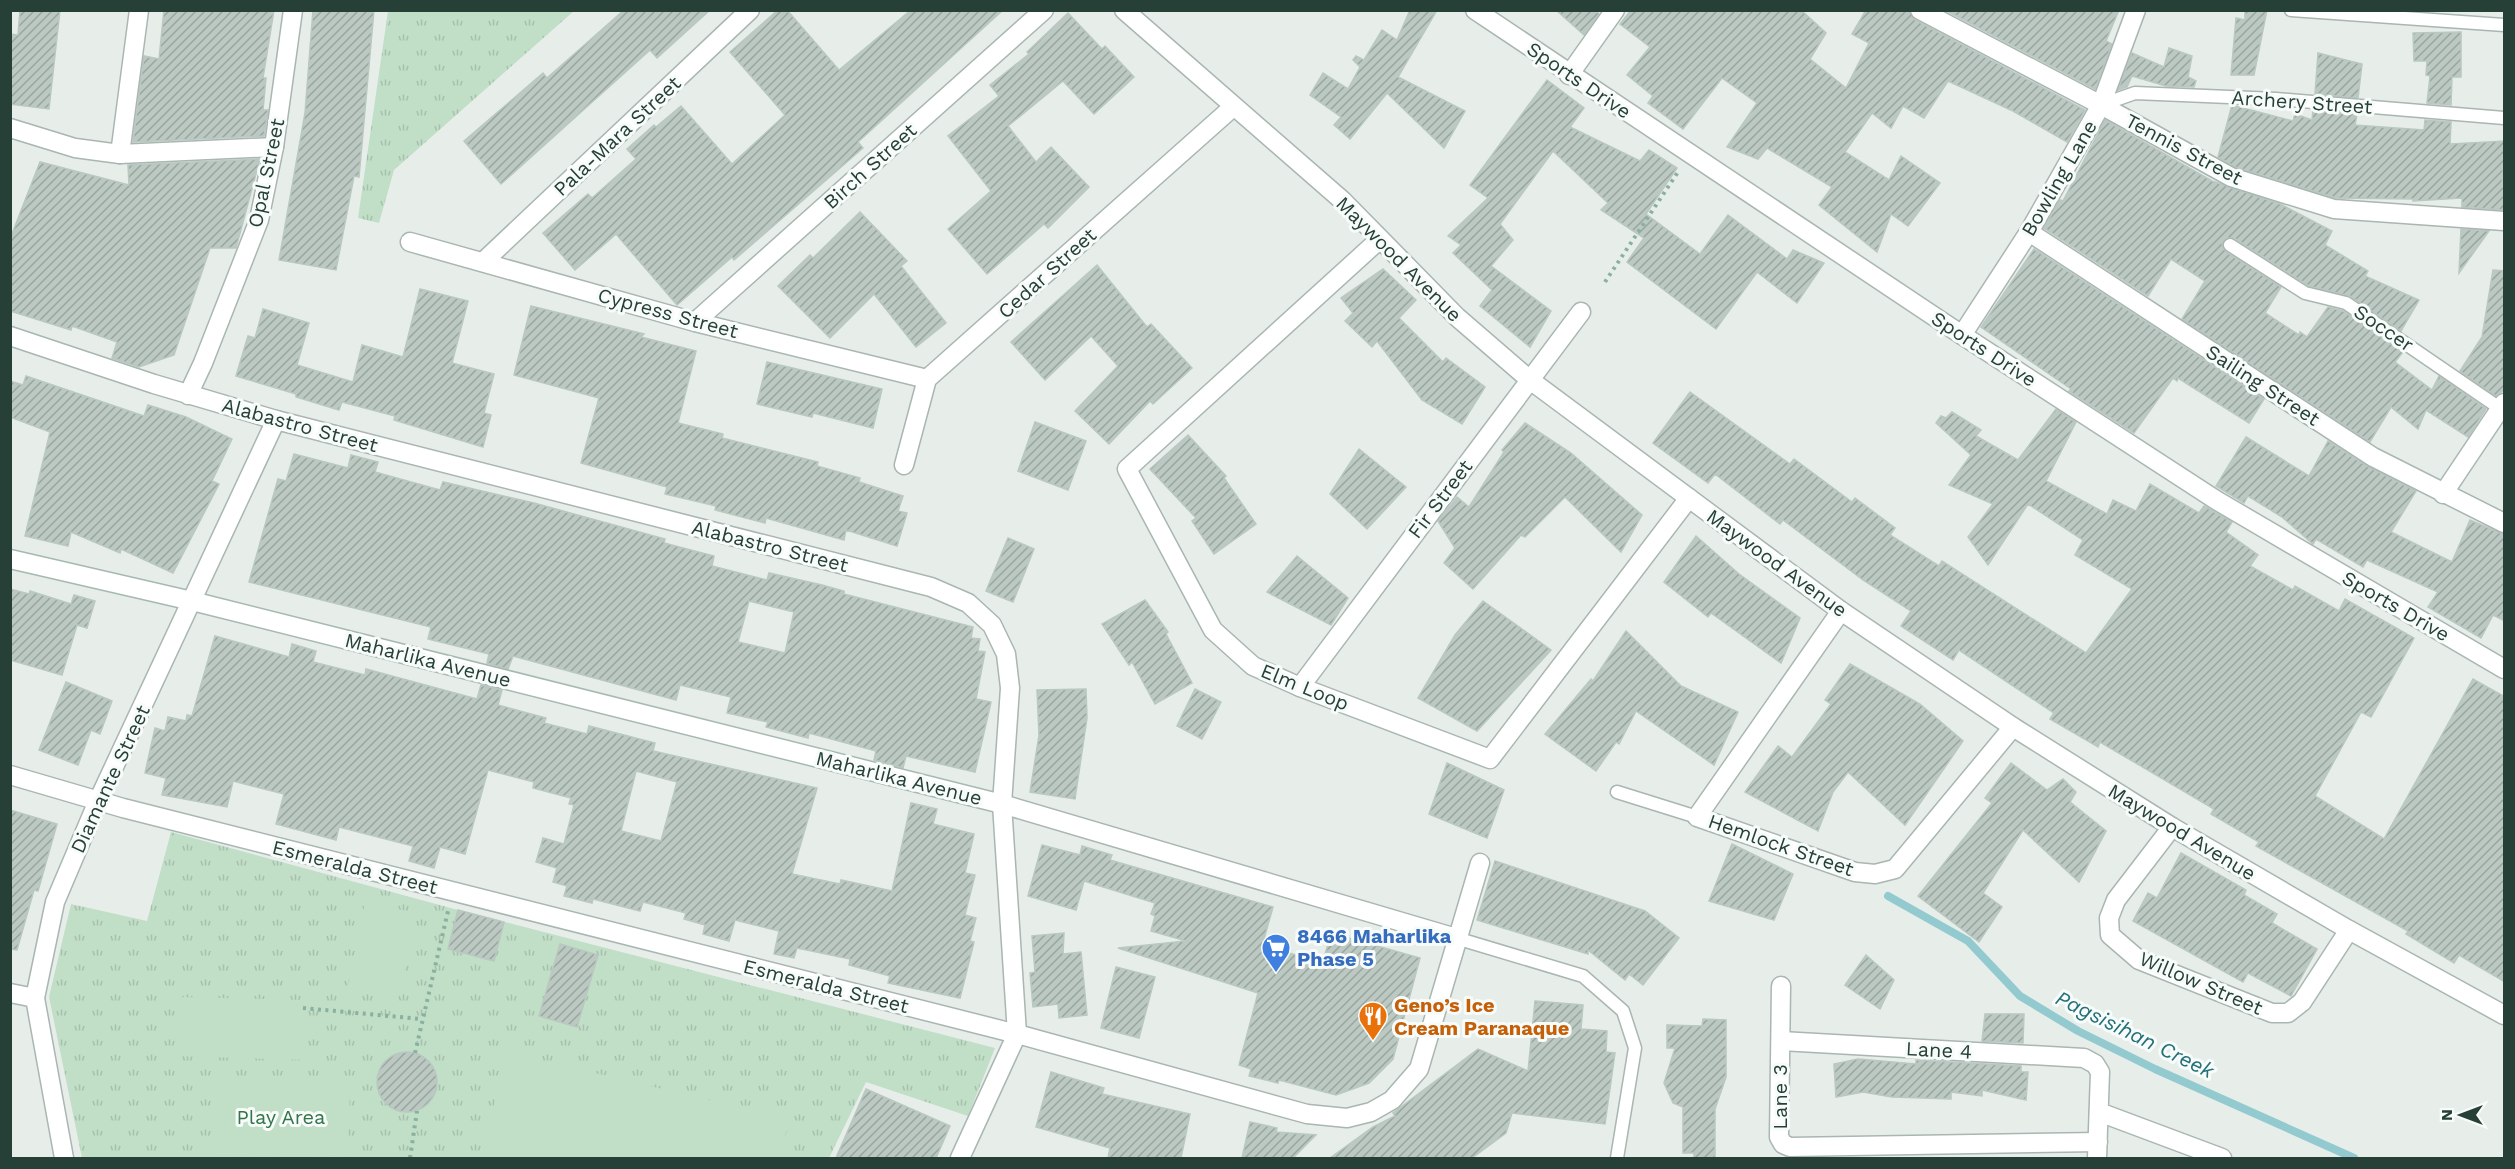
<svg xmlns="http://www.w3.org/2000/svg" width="2515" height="1169" font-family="'Work Sans',sans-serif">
<defs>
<pattern id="grass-tufts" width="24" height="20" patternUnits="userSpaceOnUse" patternTransform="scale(1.5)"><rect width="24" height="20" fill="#c1dec7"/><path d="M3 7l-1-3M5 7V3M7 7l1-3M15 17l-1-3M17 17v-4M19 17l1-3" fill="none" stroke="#a6c0ac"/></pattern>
<pattern id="building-hatch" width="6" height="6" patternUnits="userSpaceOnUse" patternTransform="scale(1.5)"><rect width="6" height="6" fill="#bcc9c3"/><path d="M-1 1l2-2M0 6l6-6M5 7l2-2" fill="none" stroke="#99a59f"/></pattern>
</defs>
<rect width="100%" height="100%" fill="#e7eeea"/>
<g fill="url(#grass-tufts)">
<polygon points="388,11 574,11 394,170 379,223 358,218"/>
<polygon points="171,832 458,910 995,1048 968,1116 866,1082 829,1158 82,1158 49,997 71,904 147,921"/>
</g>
<g fill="#c1dec7">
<polygon points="365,902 416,913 399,997 348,987"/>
<polygon points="178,997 303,1000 302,1060 175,1056"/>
<polygon points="506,1052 789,1119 780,1158 482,1158"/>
<polygon points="214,1078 350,1083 348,1156 212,1152"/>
</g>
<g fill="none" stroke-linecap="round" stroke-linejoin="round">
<polyline stroke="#93cacf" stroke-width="8" points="1888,896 1968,941 2020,996 2078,1031 2155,1069 2354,1158"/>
</g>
<g fill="url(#building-hatch)" stroke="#b9c8c1" stroke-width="1.5" fill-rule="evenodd">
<polygon points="20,10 60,10 49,109 10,104 10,34 18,35"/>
<polygon points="164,10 274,10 263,78 266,78 263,110 268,110 264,136 133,142 144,56 159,59"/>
<polygon points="313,10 374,10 359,177 354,176 336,270 279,260 305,113"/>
<polygon points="624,10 710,10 657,58 650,50 501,184 464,141 543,73 547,78"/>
<polygon points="778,10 787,10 839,70 911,10 1003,10 858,142 863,148 734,260 732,257 677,305 616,234 575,270 543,233 588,194 592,198 636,159 627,149 654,125 656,127 681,106 732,164 785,115 730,52"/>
<polygon points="1410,10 1437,10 1398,77 1465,111 1444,148 1387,93 1350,139 1334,125 1341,117 1310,95 1323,73 1348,89 1360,67 1353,60 1356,56 1364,60 1382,30 1397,40"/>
<polygon points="1556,10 1596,10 1599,14 1584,35"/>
<polygon points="1631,10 1801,10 1826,33 1810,59 1846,88 1869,43 1852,34 1866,10 1909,10 1915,20 2085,110 2067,142 2013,111 1948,81 1924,118 1903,106 1891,128 1872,113 1845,152 1889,180 1901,156 1940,183 1908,226 1891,214 1877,252 1819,205 1832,187 1767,148 1758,159 1727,147 1757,103 1722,78 1683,129 1648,103 1653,96 1627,75 1650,47 1620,24"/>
<polygon points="1945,10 2119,10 2106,41 2112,44 2095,89"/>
<polygon points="2245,10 2267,10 2254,75 2231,75 2236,18 2245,20"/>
<polygon points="1068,13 1102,49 1105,46 1134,77 1094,114 1063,81 1008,126 1036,162 1051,147 1089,187 1048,228 1044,224 987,274 948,229 991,191 948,136 999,96 990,85 1029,54 1027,52"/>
<polygon points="2461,32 2461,77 2452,77 2451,105 2427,103 2430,76 2426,75 2427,61 2414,61 2413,33"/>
<polygon points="2169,48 2192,56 2188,77 2196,81 2194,87 2166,86 2132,76 2127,87 2118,90 2132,53 2164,67"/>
<polygon points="2318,53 2362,64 2358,98 2315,94"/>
<polygon points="1547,80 1584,108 1570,127 1640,161 1649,150 1677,168 1646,214 1700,254 1728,215 1787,259 1793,250 1824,263 1797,303 1757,272 1716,329 1627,262 1644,238 1601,210 1608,203 1553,151 1500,224 1513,240 1491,266 1551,311 1530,347 1480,306 1492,290 1453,253 1461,245 1448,236 1488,198 1470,185"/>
<polygon points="2232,105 2293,121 2295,114 2312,120 2313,110 2357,114 2355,125 2424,130 2425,120 2451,122 2450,144 2505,141 2502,187 2505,187 2505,210 2462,207 2462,198 2413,201 2413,199 2336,198 2235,167 2218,157"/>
<polygon points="2105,120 2212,181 2280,204 2332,231 2325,245 2368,271 2365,276 2419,300 2401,331 2350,296 2309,286 2234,238 2226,238 2222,244 2226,252 2281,287 2265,313 2299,335 2300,332 2307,337 2328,307 2343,311 2403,352 2395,362 2432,390 2439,376 2486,409 2468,437 2426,410 2418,429 2391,407 2370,442 2182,319 2205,281 2171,259 2148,296 2044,228 2060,200 2063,201"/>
<polygon points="260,159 236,248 210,248 174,355 139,367 112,358 117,342 72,326 71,330 10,311 10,239 40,162 129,185 128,165"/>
<polygon points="860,212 907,261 901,266 946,323 916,347 874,294 830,338 778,286 810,255 813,258"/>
<polygon points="2461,229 2489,231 2459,273"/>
<polygon points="2034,249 2264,399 2249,423 2178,378 2177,381 2173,378 2134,433 2069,391 2071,389 1981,327"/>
<polygon points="1097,265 1147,327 1151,324 1192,368 1153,404 1150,401 1109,444 1075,411 1118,366 1091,336 1045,380 1011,342"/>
<polygon points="1383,269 1416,300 1399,318 1443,362 1446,358 1485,387 1462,424 1422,400 1377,341 1372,347 1345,321 1353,313 1341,298"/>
<polygon points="2493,270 2505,271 2505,389 2496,396 2460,371 2482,337"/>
<polygon points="420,289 468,301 452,363 494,374 484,413 491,415 483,447 394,420 395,416 342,402 339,410 296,397 296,394 236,376 248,336 255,338 263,309 309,323 297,365 353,382 362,345 403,357"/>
<polygon points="531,306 644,334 641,337 696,351 678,423 723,434 722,438 818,462 817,466 860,478 859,482 903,496 898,511 907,513 897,546 846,530 844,540 766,518 765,523 715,510 716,506 665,494 667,487 581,463 599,398 514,375"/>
<polygon points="767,362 882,389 873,428 813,413 812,417 757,404"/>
<polygon points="26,376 144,416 148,405 186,417 232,439 212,481 219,484 173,573 121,549 120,553 71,532 68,546 25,536 50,432 10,417 10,381 23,385"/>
<polygon points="1690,392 1790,464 1794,459 1852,502 1855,498 1895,528 1890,535 1939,566 1942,561 2086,653 2132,589 2075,555 2083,540 2028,504 1988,565 1968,537 1993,504 1949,485 1971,455 1936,423 1941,416 1946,418 1952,412 1981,430 1976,436 2018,460 2056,409 2076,422 2046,481 2107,514 2113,500 2136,511 2150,484 2199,513 2204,506 2232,522 2226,532 2258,555 2250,566 2293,590 2295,586 2339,611 2345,599 2414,638 2371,717 2361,712 2315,796 2384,839 2473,679 2505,697 2505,982 2459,955 2454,963 2406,934 2408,931 2256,846 2259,842 2211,814 2214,809 2100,742 2098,747 2050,719 2054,713 1959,650 1953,660 1901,626 1911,611 1863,580 1783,520 1780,524 1715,474 1708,483 1653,443"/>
<polygon points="1035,422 1086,441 1068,490 1018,471"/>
<polygon points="1525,423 1571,453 1642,515 1621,552 1565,497 1525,537 1521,535 1473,589 1444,563 1455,548 1438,521 1457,497 1469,507 1504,452 1502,450"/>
<polygon points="1188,435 1226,476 1224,478 1256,524 1214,554 1192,521 1196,518 1150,469"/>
<polygon points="2246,437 2309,476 2328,441 2367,466 2416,491 2391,532 2452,562 2470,520 2505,535 2505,621 2493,615 2481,638 2428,607 2438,592 2367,560 2363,567 2316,539 2313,544 2282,517 2248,496 2244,503 2216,486"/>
<polygon points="1359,449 1406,487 1367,529 1330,494"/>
<path d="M294,454L348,468L351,455L378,462L375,472L440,490L443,482L534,503L665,539L664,543L714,556L712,566L767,580L769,573L822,585L844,591V594L973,627L971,638L980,639L978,651L985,652L976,699L991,702L975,772L906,756L903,768L874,760L876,751L809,733L808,738L766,727L768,722L727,713L731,697L680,685L676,700L513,656L508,669L487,663L489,654L428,639L431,627L249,582L278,479L286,481ZM749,601L794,612L785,653L738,642Z"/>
<polygon points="1696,536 1739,574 1800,618 1781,663 1711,613 1708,617 1664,582"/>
<polygon points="1008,538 1034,549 1013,602 986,591"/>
<polygon points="1297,556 1348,598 1331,625 1267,592"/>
<polygon points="10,589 29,594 30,591 71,604 74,595 95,601 87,628 77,625 62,675 10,660"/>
<polygon points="1145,600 1168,632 1166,634 1192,683 1155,704 1132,662 1129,665 1102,624"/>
<polygon points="1483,601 1551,650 1477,731 1418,698 1455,635"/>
<polygon points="1626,631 1681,686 1738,712 1714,765 1636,711 1619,744 1616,742 1596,771 1545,734 1591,679 1593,681"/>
<path d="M215,636L289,657L292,644L316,651L313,662L365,675L366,669L477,699L481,685L502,690L498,705L546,718L544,723L587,734L589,726L655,743L653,751L817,788L792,874L840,884L841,880L892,891L911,803L937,809L933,824L974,834L965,873L975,875L965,915L976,918L970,941L974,942L960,998L888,983L890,976L849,965L850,959L797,948L794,958L774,954L779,931L735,920L729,941L703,934L705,925L684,919L686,913L643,902L640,911L593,899L592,903L564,896L567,886L553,882L557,868L536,862L543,838L564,844L574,805L569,804L571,798L533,788L534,782L488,770L465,854L440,847L434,868L409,861L413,846L339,827L336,840L276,824L284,794L233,781L227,807L162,795L166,778L145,773L155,728L165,731L168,717L186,721L187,715L192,716ZM636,771L677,782L661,841L621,831Z"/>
<polygon points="1850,664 1920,704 1963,741 1905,825 1848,772 1833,792 1818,831 1745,792 1778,746 1792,757 1831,704 1825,700"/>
<polygon points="66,682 112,701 100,734 91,730 78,765 39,750"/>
<polygon points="1086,689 1087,718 1075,799 1030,792 1039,735 1037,690"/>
<polygon points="1195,689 1221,702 1202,739 1177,726"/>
<polygon points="1447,763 1504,790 1487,838 1429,814"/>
<polygon points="2011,763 2047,790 2063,779 2076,792 2070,802 2106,831 2079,882 2023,830 1983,893 2002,907 1979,942 1918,896 1992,803 1985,798"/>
<polygon points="10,810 57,824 38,891 34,890 17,950 10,949"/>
<polygon points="1732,844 1793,874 1774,920 1709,901"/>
<polygon points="1042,845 1080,855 1082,846 1112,855 1110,860 1273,907 1262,946 1323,962 1331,933 1420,958 1393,1059 1369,1083 1336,1095 1279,1080 1278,1083 1249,1076 1251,1069 1239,1065 1258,993 1118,948 1186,941 1151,931 1155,916 1151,914 1155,903 1084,881 1076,910 1028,896"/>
<polygon points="2181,853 2246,890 2244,895 2277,914 2272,923 2317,949 2291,996 2248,973 2243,982 2133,921 2148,893 2157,898"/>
<polygon points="1495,861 1645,911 1679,938 1643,985 1629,974 1625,980 1588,950 1588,954 1477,920"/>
<polygon points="458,910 504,922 494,961 448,949"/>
<polygon points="1064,933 1063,954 1081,952 1087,1015 1059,1018 1058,1004 1033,1007 1030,973 1035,972 1032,936"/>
<polygon points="560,944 598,955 577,1027 539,1016"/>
<polygon points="1866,955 1894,980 1880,1009 1845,985"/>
<polygon points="1116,967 1155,977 1139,1038 1101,1028"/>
<polygon points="1535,1001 1583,1005 1581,1029 1607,1031 1606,1052 1615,1053 1605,1124 1512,1113 1506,1133 1472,1158 1330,1158 1373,1127 1395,1116 1393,1113 1478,1049 1528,1071"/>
<polygon points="1985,1014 2024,1014 2023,1043 1982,1041"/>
<polygon points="1703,1019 1726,1020 1726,1077 1715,1109 1715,1158 1694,1158 1694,1153 1683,1153 1683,1107 1673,1103 1664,1083 1675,1048 1667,1048 1667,1025 1702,1026"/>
<circle cx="407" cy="1082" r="30"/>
<polygon points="1858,1059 1916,1064 1916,1060 2021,1066 2021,1072 2028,1072 2026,1100 1982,1090 1982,1096 1951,1092 1951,1099 1892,1097 1863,1092 1836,1097 1834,1064"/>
<polygon points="1051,1072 1104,1088 1102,1094 1190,1114 1181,1158 1108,1158 1110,1148 1036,1127"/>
<polygon points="866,1089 950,1126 936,1158 836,1158"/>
<polygon points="1250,1122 1277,1128 1276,1132 1316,1135 1293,1158 1242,1158"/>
</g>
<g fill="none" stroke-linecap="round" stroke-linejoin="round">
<g stroke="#a9b6b1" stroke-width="15">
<g id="lane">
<polyline points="2291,10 2504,25"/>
<polyline points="2101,105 2135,93 2276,99 2504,118"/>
<polyline points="2230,245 2305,293 2346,303 2501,409"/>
<polyline points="1617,792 1697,817"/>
<polyline points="1456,938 1583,976 1623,1011 1635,1048 1617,1158"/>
</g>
</g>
<g stroke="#a9b6b1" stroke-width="21">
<g id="street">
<polyline points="1124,10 1343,201 1457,317 1530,380 1841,611 2013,727 2172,827 2349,930 2504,1015"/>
<polyline points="1475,10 1962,335 2216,500 2504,669"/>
<polyline points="1920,10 2101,105 2231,177 2334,209 2504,221"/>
<polyline points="1569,75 1615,10"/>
<polyline points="10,128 75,148 120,154 274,147"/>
<polyline points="120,154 139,10"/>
<polyline points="2029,232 2373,457 2504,523"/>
<polyline points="1380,239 1127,469 1213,630 1253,666 1300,687 1490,759 1689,498"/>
<polyline points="410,242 695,322 927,379"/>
<polyline points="483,262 750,10"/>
<polyline points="695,322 1044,10"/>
<polyline points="1962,335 2029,232 2101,105 2136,10"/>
<polyline points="10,336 154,384 276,420 931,587 968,603 992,625 1006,654 1010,688 1002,804 1017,1034 960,1158"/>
<polyline points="188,395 203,363 259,220 274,147 293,10"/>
<polyline points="904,465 927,379 1233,107"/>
<polyline points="2443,494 2504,403"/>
<polyline points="1841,611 1697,817 1855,872 1875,874 1895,869 2013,727"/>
<polyline points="1300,687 1581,312"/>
<polyline points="10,775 123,808 1017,1034 1307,1114 1347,1118 1371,1112 1392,1100 1419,1069 1480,863"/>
<polyline points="1002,804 1456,938"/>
<polyline points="2172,827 2116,900 2109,918 2110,935 2139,960 2272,1013 2288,1013 2302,1002 2349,930"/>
<polyline points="1781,986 1779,1137 1783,1144 1790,1147 2098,1142"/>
<polyline points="10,993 35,998"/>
<polyline points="1781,1041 2084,1058 2095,1064 2100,1072 2097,1158"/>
<polyline points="2099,1112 2222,1158"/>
<polyline points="64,1158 35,998 55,902 98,801 276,420"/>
</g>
</g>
<g stroke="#a6b9b1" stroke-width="21">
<polyline id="secondary" points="10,559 192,601 1002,804"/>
</g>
<g stroke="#89b0a1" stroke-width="4" stroke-dasharray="3 4.5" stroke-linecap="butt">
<polyline points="1605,282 1678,172"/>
<polyline points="303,1008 421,1019"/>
<polyline points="415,1053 448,911"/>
<polyline points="410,1158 417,1111"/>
</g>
<use href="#lane" stroke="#fff" stroke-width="12"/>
<use href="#street" stroke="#fff" stroke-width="18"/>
<use href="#secondary" stroke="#fff" stroke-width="18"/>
</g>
<defs>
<g id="supermarket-pin" transform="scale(1.5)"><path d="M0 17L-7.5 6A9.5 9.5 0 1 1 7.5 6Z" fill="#3f7fe0" stroke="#f7fbf9"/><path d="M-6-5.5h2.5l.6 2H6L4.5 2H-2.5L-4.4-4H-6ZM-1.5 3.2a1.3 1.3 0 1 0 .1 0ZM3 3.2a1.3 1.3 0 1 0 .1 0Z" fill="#fff"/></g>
<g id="restaurant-pin" transform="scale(1.5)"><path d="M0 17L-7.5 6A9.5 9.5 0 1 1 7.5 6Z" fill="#e8710a" stroke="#f7fbf9"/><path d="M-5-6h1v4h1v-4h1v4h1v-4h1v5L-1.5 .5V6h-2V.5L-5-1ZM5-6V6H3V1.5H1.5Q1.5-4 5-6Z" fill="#fff"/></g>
</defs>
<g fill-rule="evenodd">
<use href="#supermarket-pin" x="1276" y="948"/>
<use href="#restaurant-pin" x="1373" y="1016"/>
</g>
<g text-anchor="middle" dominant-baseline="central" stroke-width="6" stroke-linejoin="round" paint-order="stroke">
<g font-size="20" fill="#264037" stroke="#f7fbf9">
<text transform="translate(1579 80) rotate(34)">Sports Drive</text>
<text transform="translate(2302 102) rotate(4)">Archery Street</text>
<text transform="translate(617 136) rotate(-43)">Pala-Mara Street</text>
<text transform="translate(2184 149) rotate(28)">Tennis Street</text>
<text transform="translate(870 166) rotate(-42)">Birch Street</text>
<text transform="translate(266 173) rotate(-78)">Opal Street</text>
<text transform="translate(2059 178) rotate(-60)">Bowling Lane</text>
<text transform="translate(1399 259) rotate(45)">Maywood Avenue</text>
<text transform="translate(1047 273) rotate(-42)">Cedar Street</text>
<text transform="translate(668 313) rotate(15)">Cypress Street</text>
<text transform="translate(2384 328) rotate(34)">Soccer</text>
<text transform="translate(1984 349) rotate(33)">Sports Drive</text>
<text transform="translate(2263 385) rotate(33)">Sailing Street</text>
<text transform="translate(300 425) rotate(15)">Alabastro Street</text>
<text transform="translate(1440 499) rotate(-53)">Fir Street</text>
<text transform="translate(770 546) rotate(14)">Alabastro Street</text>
<text transform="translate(1777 563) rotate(36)">Maywood Avenue</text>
<text transform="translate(2396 606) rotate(30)">Sports Drive</text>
<text transform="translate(428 660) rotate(14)">Maharlika Avenue</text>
<text transform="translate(1305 687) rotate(22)">Elm Loop</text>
<text transform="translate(899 778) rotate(14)">Maharlika Avenue</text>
<text transform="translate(110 779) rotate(-65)">Diamante Street</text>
<text transform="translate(2182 832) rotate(31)">Maywood Avenue</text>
<text transform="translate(1781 845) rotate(19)">Hemlock Street</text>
<text transform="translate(355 867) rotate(14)">Esmeralda Street</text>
<text transform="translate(2201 983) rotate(23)">Willow Street</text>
<text transform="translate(826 986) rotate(14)">Esmeralda Street</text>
<text transform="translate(1939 1050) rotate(3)">Lane 4</text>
<text transform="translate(1780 1097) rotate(-90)">Lane 3</text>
</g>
<g font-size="20" font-weight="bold" fill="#366cbe" stroke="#f7fbf9" text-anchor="start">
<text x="1297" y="936">8466 Maharlika<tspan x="1297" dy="23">Phase 5</tspan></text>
</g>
<g font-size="20" font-weight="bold" fill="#c56008" stroke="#f7fbf9" text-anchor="start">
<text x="1394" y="1005">Geno’s Ice<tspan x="1394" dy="23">Cream Paranaque</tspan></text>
</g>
<g font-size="20" fill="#337448" stroke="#f7fbf9">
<text x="281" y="1117">Play Area</text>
</g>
<g font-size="21" font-style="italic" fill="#237079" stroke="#f7fbf9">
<text transform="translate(2135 1034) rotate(26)">Pagsisihan Creek</text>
</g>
</g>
<rect width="2515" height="1169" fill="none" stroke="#264037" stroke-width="24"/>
<g transform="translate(2461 1115) rotate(270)" stroke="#f7fbf9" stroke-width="4.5" paint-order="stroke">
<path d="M0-4.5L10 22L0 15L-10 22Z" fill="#264037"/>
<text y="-9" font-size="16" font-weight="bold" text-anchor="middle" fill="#264037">N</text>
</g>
</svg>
